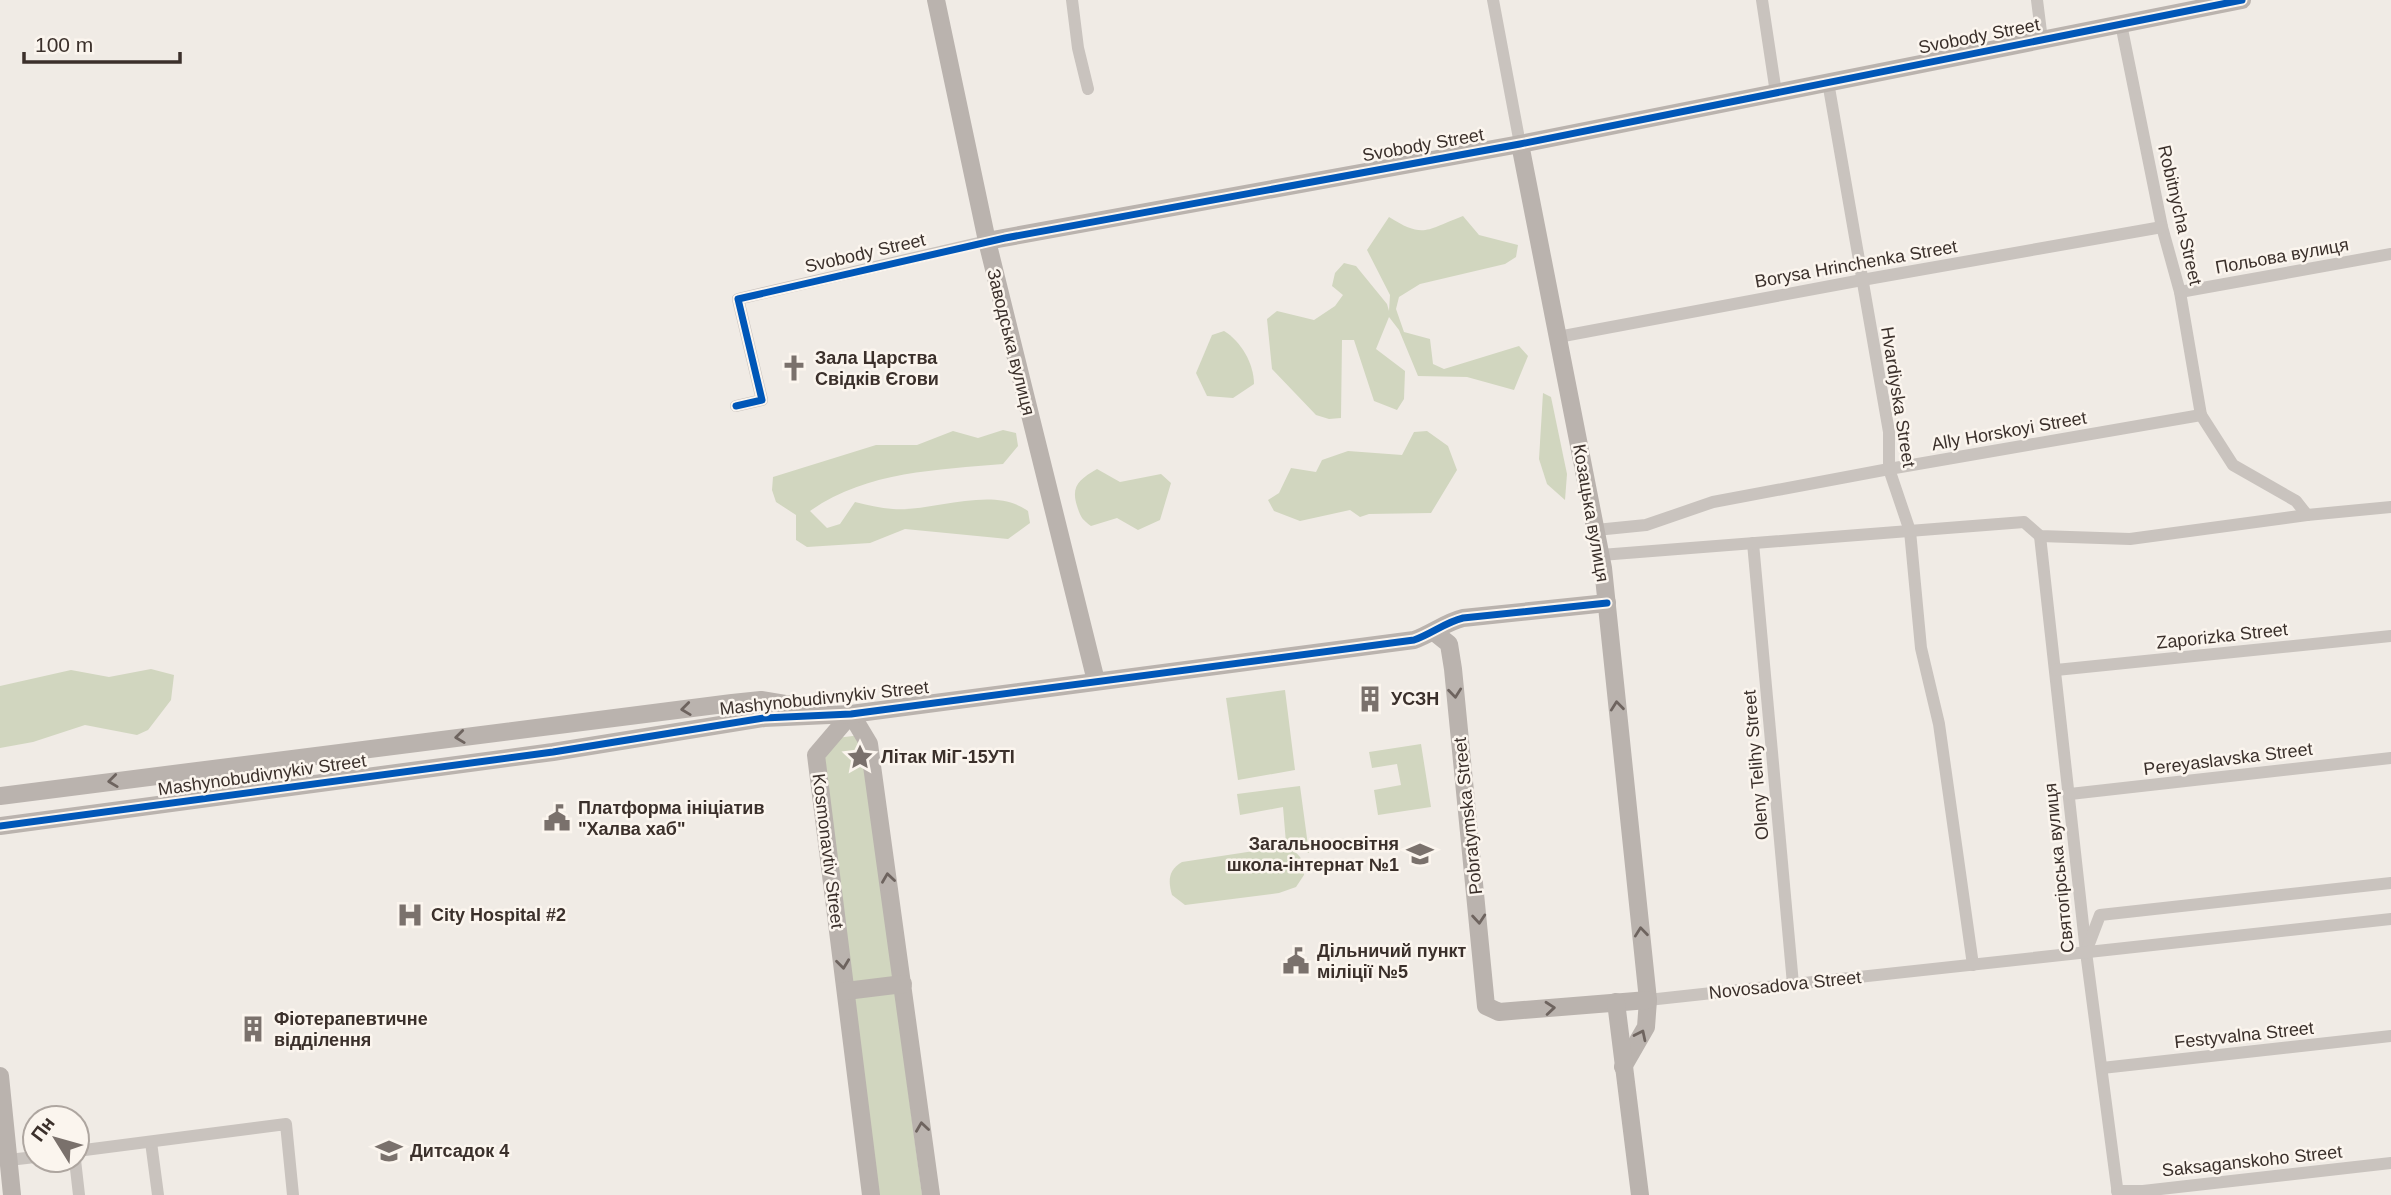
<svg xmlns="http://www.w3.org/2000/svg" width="2391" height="1195" font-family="Helvetica,sans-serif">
<rect width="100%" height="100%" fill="#f0ebe5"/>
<g fill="#d1d6bf">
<path d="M1463,216L1479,235L1518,245L1516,257L1505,264L1420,284L1399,297L1396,309L1404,332L1430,339L1433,364L1444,369L1519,346L1528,356L1514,390L1467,377L1418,376L1399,330L1389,317L1376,349L1405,371L1404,399L1397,410L1374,401L1354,340H1342L1341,418L1329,419L1316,415L1272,369L1267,319L1277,311L1314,320L1335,306L1343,295L1332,286L1335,273L1344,263L1356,266L1387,304L1389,311L1390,295L1367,250L1389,217C1424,239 1426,230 1463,216Z"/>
<path d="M1224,331C1241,341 1254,364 1254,384L1233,398L1207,396L1196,373L1212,335Z"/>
<polygon points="1543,393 1551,397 1567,474 1565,500 1547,484 1539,459"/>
<path d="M1003,430L1016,433L1018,446L1003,464C937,470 867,471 810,511L827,528L840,524L855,502C867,505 880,508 893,509C934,512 993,485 1028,511L1030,523L1008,539L905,529L870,543L807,547L796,540V515L776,502L772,490L773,477L876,445H917L953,431L978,438Z"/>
<polygon points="1427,431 1448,446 1457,470 1431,513 1369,514 1360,517 1350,510 1300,521 1274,511 1268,500 1279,493 1291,468 1316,472 1322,460 1348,451 1402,455 1414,432"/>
<path d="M1097,469L1120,482L1161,474L1171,483L1160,520L1138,530L1117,518L1091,526C1083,520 1081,518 1078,509C1070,487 1078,480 1097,469Z"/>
<polygon points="151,669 174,675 171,700 148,730 137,735 85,725 33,742 0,748 0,686 71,670 109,677"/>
<polygon points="1285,690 1295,770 1238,780 1226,698"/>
<polygon points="861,735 922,1195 878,1195 820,740"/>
<polygon points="1421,744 1431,807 1378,815 1374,790 1401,785 1397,764 1372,768 1369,752"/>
<polygon points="1300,786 1309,853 1286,843 1283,807 1240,815 1237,794"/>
<path d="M1274,848C1294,848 1305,854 1304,875L1296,887L1279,893L1185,905L1172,895C1168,881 1168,870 1182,862Z"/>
</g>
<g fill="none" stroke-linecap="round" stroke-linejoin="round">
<g stroke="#c9c3be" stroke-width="12">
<polyline points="1072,0 1078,48 1088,89"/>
<polyline points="1493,0 1520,144"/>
<polyline points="1762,0 1776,93"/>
<polyline points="2037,0 2042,40"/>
<polyline points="2121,24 2162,227 2180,292 2201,415"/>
<polyline points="1828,82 1889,432 1889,469 1910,531 1921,648 1939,724 1973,965"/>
<polyline points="2180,292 2391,254"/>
<polyline points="1558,337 1862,280 2162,227"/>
<polyline points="736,406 762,400 738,299 987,241"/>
<polyline points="1596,530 1646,525 1713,502 1889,469 2201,415 2233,465 2296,501 2307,515"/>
<polyline points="2040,536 2086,952 2118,1195"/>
<polyline points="1753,543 1793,984"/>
<polyline points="1601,555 2024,522 2040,536 2130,539 2307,515 2391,507"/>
<polyline points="2056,670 2391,636"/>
<polyline points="2070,794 2391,758"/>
<polyline points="2087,949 2100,915 2391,883"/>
<polyline points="1648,1000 2391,919"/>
<polyline points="2102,1068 2391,1036"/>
<polyline points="151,1142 158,1195"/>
<polyline points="77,1151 286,1124 293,1195"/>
<polyline points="9,1160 35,1157"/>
<polyline points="75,1160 79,1195"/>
<polyline points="2117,1191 2143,1191 2391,1163"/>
</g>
<g stroke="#bab3ae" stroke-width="18">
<polyline points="936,0 987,241 1096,681"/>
<polyline points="1520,144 1603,568 1648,1000 1646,1027 1623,1067"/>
<polyline points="987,241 1520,144 2242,0"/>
<polyline points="1434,632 1449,644 1453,669 1486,1006 1499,1012 1648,1000"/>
<polyline points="851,714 816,755 871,1195"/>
<polyline points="851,714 869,744 931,1195"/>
<polyline points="0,796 732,703 761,700 809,708"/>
<path d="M0,826L553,752L764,718L851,714L1414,640C1431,634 1446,622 1463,618L1607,603"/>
<polyline points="846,991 903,984"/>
<polyline points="1616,1002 1640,1195"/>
<polyline points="0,1076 12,1195"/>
</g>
<g stroke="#fbf5ee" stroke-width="11">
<g id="cycleway">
<polyline points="736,406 762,400 738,299 1005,238 1520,144 2242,0"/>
<path d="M0,826L553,752L764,718L851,714L1414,640C1431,634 1446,622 1463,618L1607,603"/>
</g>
</g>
<use href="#cycleway" stroke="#0057b8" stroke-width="7"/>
</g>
<defs><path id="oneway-chevron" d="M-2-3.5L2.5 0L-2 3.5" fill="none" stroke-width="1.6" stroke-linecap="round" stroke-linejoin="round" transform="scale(1.75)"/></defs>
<g stroke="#6e645f">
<use href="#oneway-chevron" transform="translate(1455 693) rotate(84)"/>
<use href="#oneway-chevron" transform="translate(1617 706) rotate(-96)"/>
<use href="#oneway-chevron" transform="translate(686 709) rotate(173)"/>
<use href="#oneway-chevron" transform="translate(460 737) rotate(173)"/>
<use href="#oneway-chevron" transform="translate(113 781) rotate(173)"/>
<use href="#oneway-chevron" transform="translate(888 878) rotate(-98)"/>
<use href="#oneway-chevron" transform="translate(1479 919) rotate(85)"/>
<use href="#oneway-chevron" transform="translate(1641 932) rotate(-96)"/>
<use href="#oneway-chevron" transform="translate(843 964) rotate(83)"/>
<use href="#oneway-chevron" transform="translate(1550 1008) rotate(-5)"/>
<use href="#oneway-chevron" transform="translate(1641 1035) rotate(-64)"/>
<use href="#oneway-chevron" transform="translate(922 1127) rotate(-98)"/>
</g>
<defs>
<g id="church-bare" transform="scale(2.1)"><path d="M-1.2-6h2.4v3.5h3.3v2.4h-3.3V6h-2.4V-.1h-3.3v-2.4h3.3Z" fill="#7a716c" stroke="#fbf5ee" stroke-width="2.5" paint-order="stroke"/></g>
<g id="building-bare" transform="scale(2.1)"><path d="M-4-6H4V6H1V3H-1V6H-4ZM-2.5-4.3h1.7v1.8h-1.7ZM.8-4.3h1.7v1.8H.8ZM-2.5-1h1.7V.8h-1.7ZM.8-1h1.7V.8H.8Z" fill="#7a716c" stroke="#fbf5ee" stroke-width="2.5" paint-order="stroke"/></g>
<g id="sight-bare" transform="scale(2.1)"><path d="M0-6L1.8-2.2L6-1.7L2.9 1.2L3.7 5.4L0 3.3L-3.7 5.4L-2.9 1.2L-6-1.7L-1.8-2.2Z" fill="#7a716c" stroke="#fbf5ee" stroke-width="2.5" paint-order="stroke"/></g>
<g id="civic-bare" transform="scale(2.1)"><path d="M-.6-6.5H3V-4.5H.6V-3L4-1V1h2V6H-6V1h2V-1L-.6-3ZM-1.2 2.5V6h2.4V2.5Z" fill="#7a716c" stroke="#fbf5ee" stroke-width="2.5" paint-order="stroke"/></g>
<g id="school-bare" transform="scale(2.1)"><path d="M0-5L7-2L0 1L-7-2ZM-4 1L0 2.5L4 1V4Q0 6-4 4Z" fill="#7a716c" stroke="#fbf5ee" stroke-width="2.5" paint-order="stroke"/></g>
<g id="hospital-bare" transform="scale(2.1)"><path d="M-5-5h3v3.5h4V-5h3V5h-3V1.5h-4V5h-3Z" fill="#7a716c" stroke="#fbf5ee" stroke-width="2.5" paint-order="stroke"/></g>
</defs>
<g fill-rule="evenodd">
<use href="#church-bare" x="794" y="368"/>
<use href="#building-bare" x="1370" y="699"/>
<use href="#sight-bare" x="860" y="757"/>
<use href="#civic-bare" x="557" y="818"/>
<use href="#school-bare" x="1420" y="854"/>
<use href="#hospital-bare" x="410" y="915"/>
<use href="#civic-bare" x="1296" y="961"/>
<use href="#building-bare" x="253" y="1029"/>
<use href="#school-bare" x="389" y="1151"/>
</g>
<g text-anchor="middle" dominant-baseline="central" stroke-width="5" stroke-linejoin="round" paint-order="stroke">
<g font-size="18" fill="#3b302b" stroke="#fbf5ee">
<text transform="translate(1979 36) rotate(-11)">Svobody Street</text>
<text transform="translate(1423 145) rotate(-10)">Svobody Street</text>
<text transform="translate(2180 215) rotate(77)">Robitnycha Street</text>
<text transform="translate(865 253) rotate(-13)">Svobody Street</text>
<text transform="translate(2282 256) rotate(-10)">Польова вулиця</text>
<text transform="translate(1856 264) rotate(-10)">Borysa Hrinchenka Street</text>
<text transform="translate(1011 342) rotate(76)">Заводська вулиця</text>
<text transform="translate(1898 397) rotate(81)">Hvardiyska Street</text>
<text transform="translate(2009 431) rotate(-10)">Ally Horskoyi Street</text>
<text transform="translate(1591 513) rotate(80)">Козацька вулиця</text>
<text transform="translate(2222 636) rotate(-6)">Zaporizka Street</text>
<text transform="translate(824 698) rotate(-6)">Mashynobudivnykiv Street</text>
<text transform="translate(2228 759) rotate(-7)">Pereyaslavska Street</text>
<text transform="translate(1756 765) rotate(-95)">Oleny Telihy Street</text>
<text transform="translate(262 775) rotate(-8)">Mashynobudivnykiv Street</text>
<text transform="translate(1468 816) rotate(-96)">Pobratymska Street</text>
<text transform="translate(828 851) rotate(83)">Kosmonavtiv Street</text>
<text transform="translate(2059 868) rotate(-96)">Святогірська вулиця</text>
<text transform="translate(1785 985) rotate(-6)">Novosadova Street</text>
<text transform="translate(2244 1035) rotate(-6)">Festyvalna Street</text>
<text transform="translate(2252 1161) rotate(-6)">Saksaganskoho Street</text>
</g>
<g font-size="18" font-weight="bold" fill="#3b302b" stroke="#fbf5ee" text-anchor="start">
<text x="815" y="358">Зала Царства<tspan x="815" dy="21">Свідків Єгови</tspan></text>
<text x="1391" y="699">УСЗН</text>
<text x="881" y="757">Літак МіГ-15УТІ</text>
<text x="578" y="808">Платформа ініціатив<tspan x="578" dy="21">"Халва хаб"</tspan></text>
<text x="1399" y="844" text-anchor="end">Загальноосвітня<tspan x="1399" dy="21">школа-інтернат №1</tspan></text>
<text x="431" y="915">City Hospital #2</text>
<text x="1317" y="951">Дільничий пункт<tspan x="1317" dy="21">міліції №5</tspan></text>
<text x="274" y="1019">Фіотерапевтичне<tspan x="274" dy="21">відділення</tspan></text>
<text x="410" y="1151">Дитсадок 4</text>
</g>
</g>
<g transform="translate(56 1139) rotate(307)"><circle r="33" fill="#fbf5ee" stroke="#aea6a0" stroke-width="2"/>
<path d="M0-5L12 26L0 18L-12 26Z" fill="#7a716c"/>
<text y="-10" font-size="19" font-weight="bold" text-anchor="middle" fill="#3b302b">Пн</text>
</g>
<path d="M24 52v10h156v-10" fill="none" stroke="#3b302b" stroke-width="3.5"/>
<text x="35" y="52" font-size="21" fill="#3b302b" stroke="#fbf5ee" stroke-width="5" paint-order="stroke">100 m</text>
</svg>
